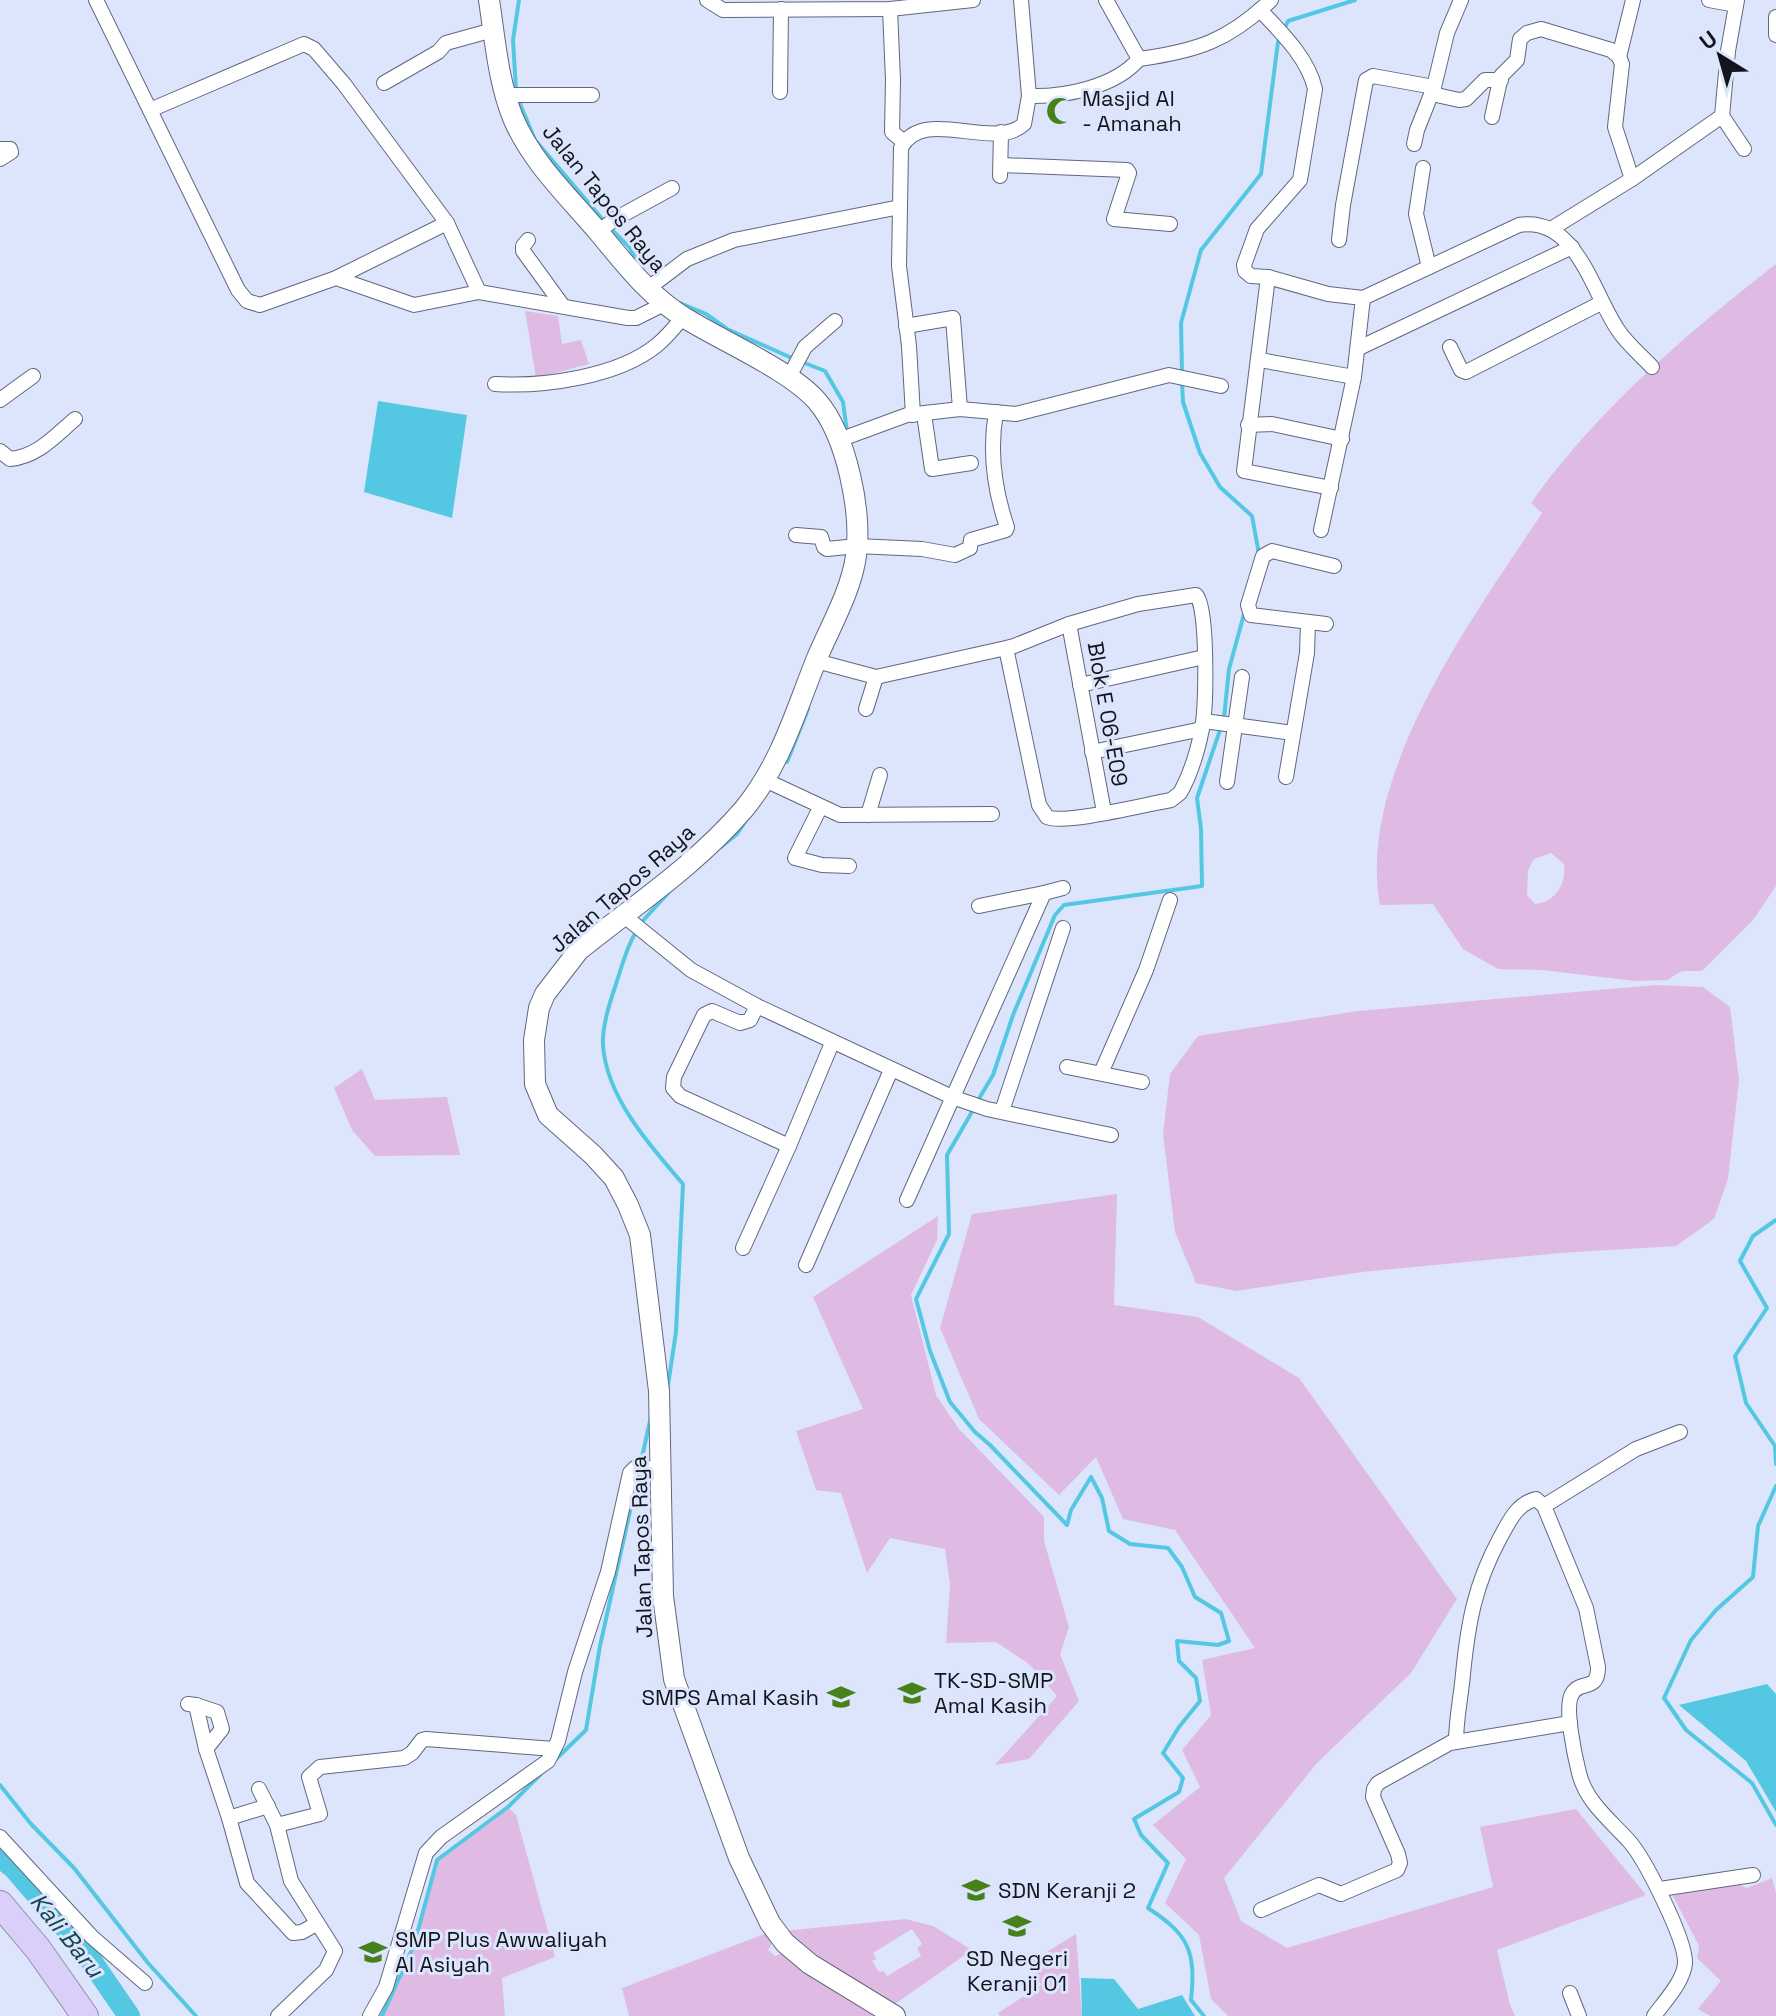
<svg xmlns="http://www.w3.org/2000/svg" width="1776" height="2016" font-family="'Space Grotesk',sans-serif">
<rect width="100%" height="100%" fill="#dce5fc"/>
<g fill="#dfbbe3" fill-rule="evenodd">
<path d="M1776,264V886L1753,920L1702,971H1682L1667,980L1635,981L1542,970L1498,969L1463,949L1433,904L1380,905C1356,775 1473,618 1542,513L1531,503C1598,409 1686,334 1776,264ZM1551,853L1564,864C1566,884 1556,902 1535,904L1527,895L1528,870L1534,859Z"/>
<polygon points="525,311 558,316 562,344 581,340 589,364 536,378"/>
<polygon points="1656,985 1703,987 1730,1007 1739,1080 1728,1179 1714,1219 1676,1246 1560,1253 1362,1272 1236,1291 1196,1283 1175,1232 1163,1134 1170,1074 1198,1036 1358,1011"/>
<polygon points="362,1069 375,1100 447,1097 460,1155 375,1156 352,1130 334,1088"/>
<polygon points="1117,1194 1114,1305 1198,1317 1299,1378 1457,1599 1411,1673 1317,1763 1224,1878 1241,1921 1287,1948 1493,1887 1480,1827 1576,1809 1646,1895 1497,1950 1510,2005 1515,2016 1228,2016 1211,1999 1199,1935 1165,1903 1186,1859 1153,1825 1200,1787 1182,1750 1211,1715 1202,1660 1255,1648 1175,1530 1123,1519 1096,1457 1059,1495 979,1419 940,1328 972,1214"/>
<polygon points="938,1216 937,1240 911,1295 936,1395 959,1429 1044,1517 1044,1541 1069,1627 1060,1654 1079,1701 1029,1759 995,1765 1057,1696 1029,1664 996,1642 946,1643 950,1584 945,1549 890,1538 867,1573 841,1493 816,1490 796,1431 863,1409 813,1297"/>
<polygon points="508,1807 516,1815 555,1957 502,1978 505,2016 382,2016 414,1945 437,1860"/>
<polygon points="1772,1878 1776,1893 1776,2016 1710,2016 1698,2009 1721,1981 1697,1958 1699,1946 1671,1892 1730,1881 1747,1888"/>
<path d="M906,1919L933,1926L972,1950L895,2004L837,1969L783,1931ZM912,1929L922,1944L917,1948L921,1956L887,1976L883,1971L879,1972L872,1961L876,1959L873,1953Z"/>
<polygon points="767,1933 773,1942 768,1950 775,1956 783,1953 880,2016 629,2016 622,1988"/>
<polygon points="1076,1934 1082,2016 1000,2016 998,2013 1041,1985 1030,1962"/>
</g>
<g fill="#54c8e2">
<polygon points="378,401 467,415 452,518 364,492"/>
<polygon points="1767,1684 1776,1694 1776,1812 1746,1761 1679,1705"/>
<polygon points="1081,1978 1114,1979 1138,2009 1182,1995 1195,2016 1082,2016"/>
</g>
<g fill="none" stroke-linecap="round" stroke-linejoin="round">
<g stroke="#54c8e2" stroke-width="4">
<polyline points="516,90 513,40 519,0"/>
<polyline points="518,99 535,140 604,221"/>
<polyline points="610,228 629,247 641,268"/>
<polyline points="680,303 706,314 727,329 794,359"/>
<polyline points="802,362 825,371 843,402 847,432"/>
<polyline points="1182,373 1181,323 1201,250 1261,174 1278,42 1288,21 1355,0"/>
<polyline points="1182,382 1183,402 1200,453 1220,487 1252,516 1259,554"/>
<polyline points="1224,718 1229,669 1244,614"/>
<polyline points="787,762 808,709"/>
<polyline points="721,847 737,834 745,822"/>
<polyline points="640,924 669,892"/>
<path d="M636,932C626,948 622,966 616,984C610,1002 602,1026 603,1045C606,1097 651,1147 683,1184L676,1332L667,1392"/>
<polyline points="977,1102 993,1075 1013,1015 1055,915 1064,905 1202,886 1201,829 1197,798 1221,727"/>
<path d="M973,1110L947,1155L949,1234L916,1299L930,1351L950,1402L975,1432L990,1445L1067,1525L1071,1510L1091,1477L1102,1498L1109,1531L1130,1544L1168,1548L1182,1567L1195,1597L1221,1613L1229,1641L1218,1645L1177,1641L1179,1661L1196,1678L1200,1701L1179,1727L1163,1753L1183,1778L1179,1792L1134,1819L1141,1835L1168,1863L1148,1908C1189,1935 1196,1951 1191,2000L1204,2016"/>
<polyline points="1776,1220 1753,1236 1740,1261 1767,1308 1735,1356 1746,1403 1775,1446 1776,1464"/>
<polyline points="1776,1486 1758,1526 1753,1577 1716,1610 1691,1640 1664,1698 1686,1730 1752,1783 1776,1825"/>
<polyline points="553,1762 586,1730 600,1646 652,1412"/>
<polyline points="0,1785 31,1824 74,1868 148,1963 196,2016"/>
<polyline points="382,2016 414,1945 437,1860 508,1807 541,1774"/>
</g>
<polyline stroke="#54c8e2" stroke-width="22" points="0,1857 14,1868 81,1946 129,2016"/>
<g stroke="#60687c" stroke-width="16">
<g id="street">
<polyline points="96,0 238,290 247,301 260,305 336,278 447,223"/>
<polyline points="707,0 723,10 890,9 973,0"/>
<polyline points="1106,0 1139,59"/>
<polyline points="1709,0 1736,5"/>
<polyline points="890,9 893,80 892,132 904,142"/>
<path d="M1260,10C1281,32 1308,58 1315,89L1300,180L1257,229L1244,265L1245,271L1251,276L1268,277L1328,294L1363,298L1519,225C1576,215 1593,294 1618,330C1627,344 1641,355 1652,367"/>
<polyline points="1776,17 1776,35"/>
<polyline points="1619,57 1633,0"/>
<path d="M1139,59C1197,51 1228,41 1271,0"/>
<polyline points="384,83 438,52 446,43 493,30"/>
<polyline points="780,92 781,9"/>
<polyline points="1432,94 1459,100 1466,99 1485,80 1501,80"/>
<polyline points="505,95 592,95"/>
<path d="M1029,96C1065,97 1115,87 1139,59"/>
<polyline points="150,110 304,44 314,49 344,84 447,223 479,292 628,318 636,318 664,304"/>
<polyline points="1722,116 1744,149"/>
<polyline points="1492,117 1501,76 1517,60 1520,39 1527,33 1541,29 1611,50 1619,57 1622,64 1615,127 1632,179"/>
<polyline points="1414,144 1417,130 1434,87"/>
<polyline points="0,149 10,149 11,152 0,159"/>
<polyline points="1002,165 1127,170 1129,173 1114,219 1170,224"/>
<polyline points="1423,168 1416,214 1429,267"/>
<polyline points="1000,176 1001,132"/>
<polyline points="1551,229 1632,179 1722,116 1728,51 1737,0"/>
<polyline points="598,232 615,219 672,188"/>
<polyline points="528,240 523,246 523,251 563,306"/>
<polyline points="1339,240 1343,205 1366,80 1373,76 1434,87 1447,33 1461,0"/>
<polyline points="1268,277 1244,471 1331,488"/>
<polyline points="336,278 414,305 479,292"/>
<polyline points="646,290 687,259 734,240 900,207"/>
<polyline points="906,326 953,318 960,409"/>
<polyline points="1450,347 1461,370 1466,372 1601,303"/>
<polyline points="1359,348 1572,247"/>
<polyline points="1260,360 1354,377"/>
<polyline points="789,377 805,347 835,321"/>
<path d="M495,384C543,387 618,377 657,345C667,337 675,327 683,317"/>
<polyline points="0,400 33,376"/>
<polyline points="924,414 932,469 971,463"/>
<path d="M913,415L909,346L899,266L901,148C922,105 994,152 1024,124L1029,96L1021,0"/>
<polyline points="1248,425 1272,424 1342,439"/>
<polyline points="839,440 907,415 960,409 1016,414 1169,375 1221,386"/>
<path d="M0,451L10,459C37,457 55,436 75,419"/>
<polyline points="1321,530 1354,377 1363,298"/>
<path d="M796,535L821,537L824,547L827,549L857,546L922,549L955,555L970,548L971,540L1006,530L1007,527C994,489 989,452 996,412"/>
<polyline points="1069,624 1104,812"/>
<polyline points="1326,624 1251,615 1248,605 1263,556 1272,551 1334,566"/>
<path d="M816,661L876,677L1006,648L1014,646L1069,624L1138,604L1196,595C1208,605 1206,703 1203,722C1200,744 1191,774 1180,793L1171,800C1147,804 1065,825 1047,817L1039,805L1006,648"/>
<polyline points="1080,685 1204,657"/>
<polyline points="866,709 876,677"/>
<polyline points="1204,721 1293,733"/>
<polyline points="1092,752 1202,729"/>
<polyline points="1286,777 1307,653 1308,623"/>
<polyline points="765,780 840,815 992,814"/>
<polyline points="1227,782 1242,677"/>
<polyline points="820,808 795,858 822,865 849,866"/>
<polyline points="868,815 880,775"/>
<polyline points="979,906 1044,893"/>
<polyline points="623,915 691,970 757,1006 952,1097 987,1109 1111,1135"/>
<polyline points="757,1006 750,1020 740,1023 712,1011 704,1015 674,1077 673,1088 680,1096 789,1146"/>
<polyline points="1067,1067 1142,1082"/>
<polyline points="1101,1073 1146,970 1170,900"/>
<polyline points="1002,1111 1063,928"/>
<polyline points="907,1200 1044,893 1063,888"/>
<polyline points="743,1248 789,1146 832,1043"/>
<polyline points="806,1265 891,1070"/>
<polyline points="1544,1506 1636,1449 1680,1432"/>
<polyline points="188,1704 196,1705 206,1749 229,1818 247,1883 293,1933 302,1932 316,1924"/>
<polyline points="196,1705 217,1712 222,1729 206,1749"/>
<path d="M1456,1742C1456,1719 1461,1697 1463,1674C1468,1623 1475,1584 1500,1538C1509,1522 1516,1504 1536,1499L1544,1506L1586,1608L1598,1667C1598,1693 1580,1679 1572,1694C1564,1707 1575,1757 1579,1773C1586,1802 1610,1820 1629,1841C1645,1859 1686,1940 1685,1963C1684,1981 1664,2002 1654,2016"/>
<polyline points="259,1789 277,1825 291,1881 335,1951 326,1970 278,2016"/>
<polyline points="229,1818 268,1806"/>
<polyline points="277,1825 320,1814 309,1777 320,1767 404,1758 412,1753 422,1740 426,1739 554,1749"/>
<polyline points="0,1837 92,1937 145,1983"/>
<polyline points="1660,1889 1753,1875"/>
<polyline points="1261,1910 1319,1885 1341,1894 1397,1870 1400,1863 1398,1854 1373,1797 1374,1789 1378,1783 1450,1743 1570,1723"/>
<polyline points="1570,1993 1579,2016"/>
<polyline points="370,2016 386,1987 426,1853 441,1837 548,1761 558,1741 575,1672 608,1572 630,1473 635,1468 662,1468"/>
</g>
</g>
<g stroke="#60687c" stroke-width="22">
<path id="secondary" d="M489,0C495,39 498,81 513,118C532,163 569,197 600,234C626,265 649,296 685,318C722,341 790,370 817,401C847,436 862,512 856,556C851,591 831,625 817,658C796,710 781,764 744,809C697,864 635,905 579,950L545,994L539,1008L534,1040L535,1084L548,1115L593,1155L614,1178L628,1205L640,1235L659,1391L663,1596L674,1679L739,1858L770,1923L785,1943L810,1964L895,2016"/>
</g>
<g stroke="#938eab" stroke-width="28">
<polyline id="highway" points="0,1904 38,1949 85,2016"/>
</g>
<use href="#street" stroke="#fff" stroke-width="14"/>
<use href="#secondary" stroke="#fff" stroke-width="20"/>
<use href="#highway" stroke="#d9cff8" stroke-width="26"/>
</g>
<defs>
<g id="mosque-bare" transform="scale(2.16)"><path d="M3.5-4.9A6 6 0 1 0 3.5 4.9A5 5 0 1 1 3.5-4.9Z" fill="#46811c" stroke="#dce5fc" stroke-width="2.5" paint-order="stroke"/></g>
<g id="school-bare" transform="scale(2.16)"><path d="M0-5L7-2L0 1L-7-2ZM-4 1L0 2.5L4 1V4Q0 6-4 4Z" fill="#46811c" stroke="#dce5fc" stroke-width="2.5" paint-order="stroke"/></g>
</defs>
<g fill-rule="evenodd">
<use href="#mosque-bare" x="1060" y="111"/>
<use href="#school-bare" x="912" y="1693"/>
<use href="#school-bare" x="841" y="1697"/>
<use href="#school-bare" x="976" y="1890"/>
<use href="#school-bare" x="1017" y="1926"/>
<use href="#school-bare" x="373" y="1952"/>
</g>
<g text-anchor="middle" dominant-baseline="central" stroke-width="6" stroke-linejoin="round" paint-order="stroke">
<g font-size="22" fill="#12151d" stroke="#dce5fc" text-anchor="start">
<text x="1082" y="98">Masjid Al<tspan x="1082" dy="25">- Amanah</tspan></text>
<text x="934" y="1680">TK-SD-SMP<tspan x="934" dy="25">Amal Kasih</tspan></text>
<text x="819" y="1697" text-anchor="end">SMPS Amal Kasih</text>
<text x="998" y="1890">SDN Keranji 2</text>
<text x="395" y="1939">SMP Plus Awwaliyah<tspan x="395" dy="25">Al Asiyah</tspan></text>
<text x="1017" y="1958" text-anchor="middle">SD Negeri<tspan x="1017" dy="25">Keranji 01</tspan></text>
</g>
<g font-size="22" fill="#12151d" stroke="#dce5fc">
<text transform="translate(605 198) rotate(51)">Jalan Tapos Raya</text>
<text transform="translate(1108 714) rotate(80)">Blok E 06-E09</text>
<text transform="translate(622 888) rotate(-41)">Jalan Tapos Raya</text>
<text transform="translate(641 1547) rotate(-92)">Jalan Tapos Raya</text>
</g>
<g font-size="24" font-style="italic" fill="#134652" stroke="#dce5fc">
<text transform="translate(67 1935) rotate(51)">Kali Baru</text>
</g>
</g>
<g transform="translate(1720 56) rotate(323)" stroke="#dce5fc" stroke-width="6" paint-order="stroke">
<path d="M0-6L14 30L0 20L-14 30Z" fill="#12151d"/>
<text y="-12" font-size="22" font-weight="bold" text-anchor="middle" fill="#12151d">U</text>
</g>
</svg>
